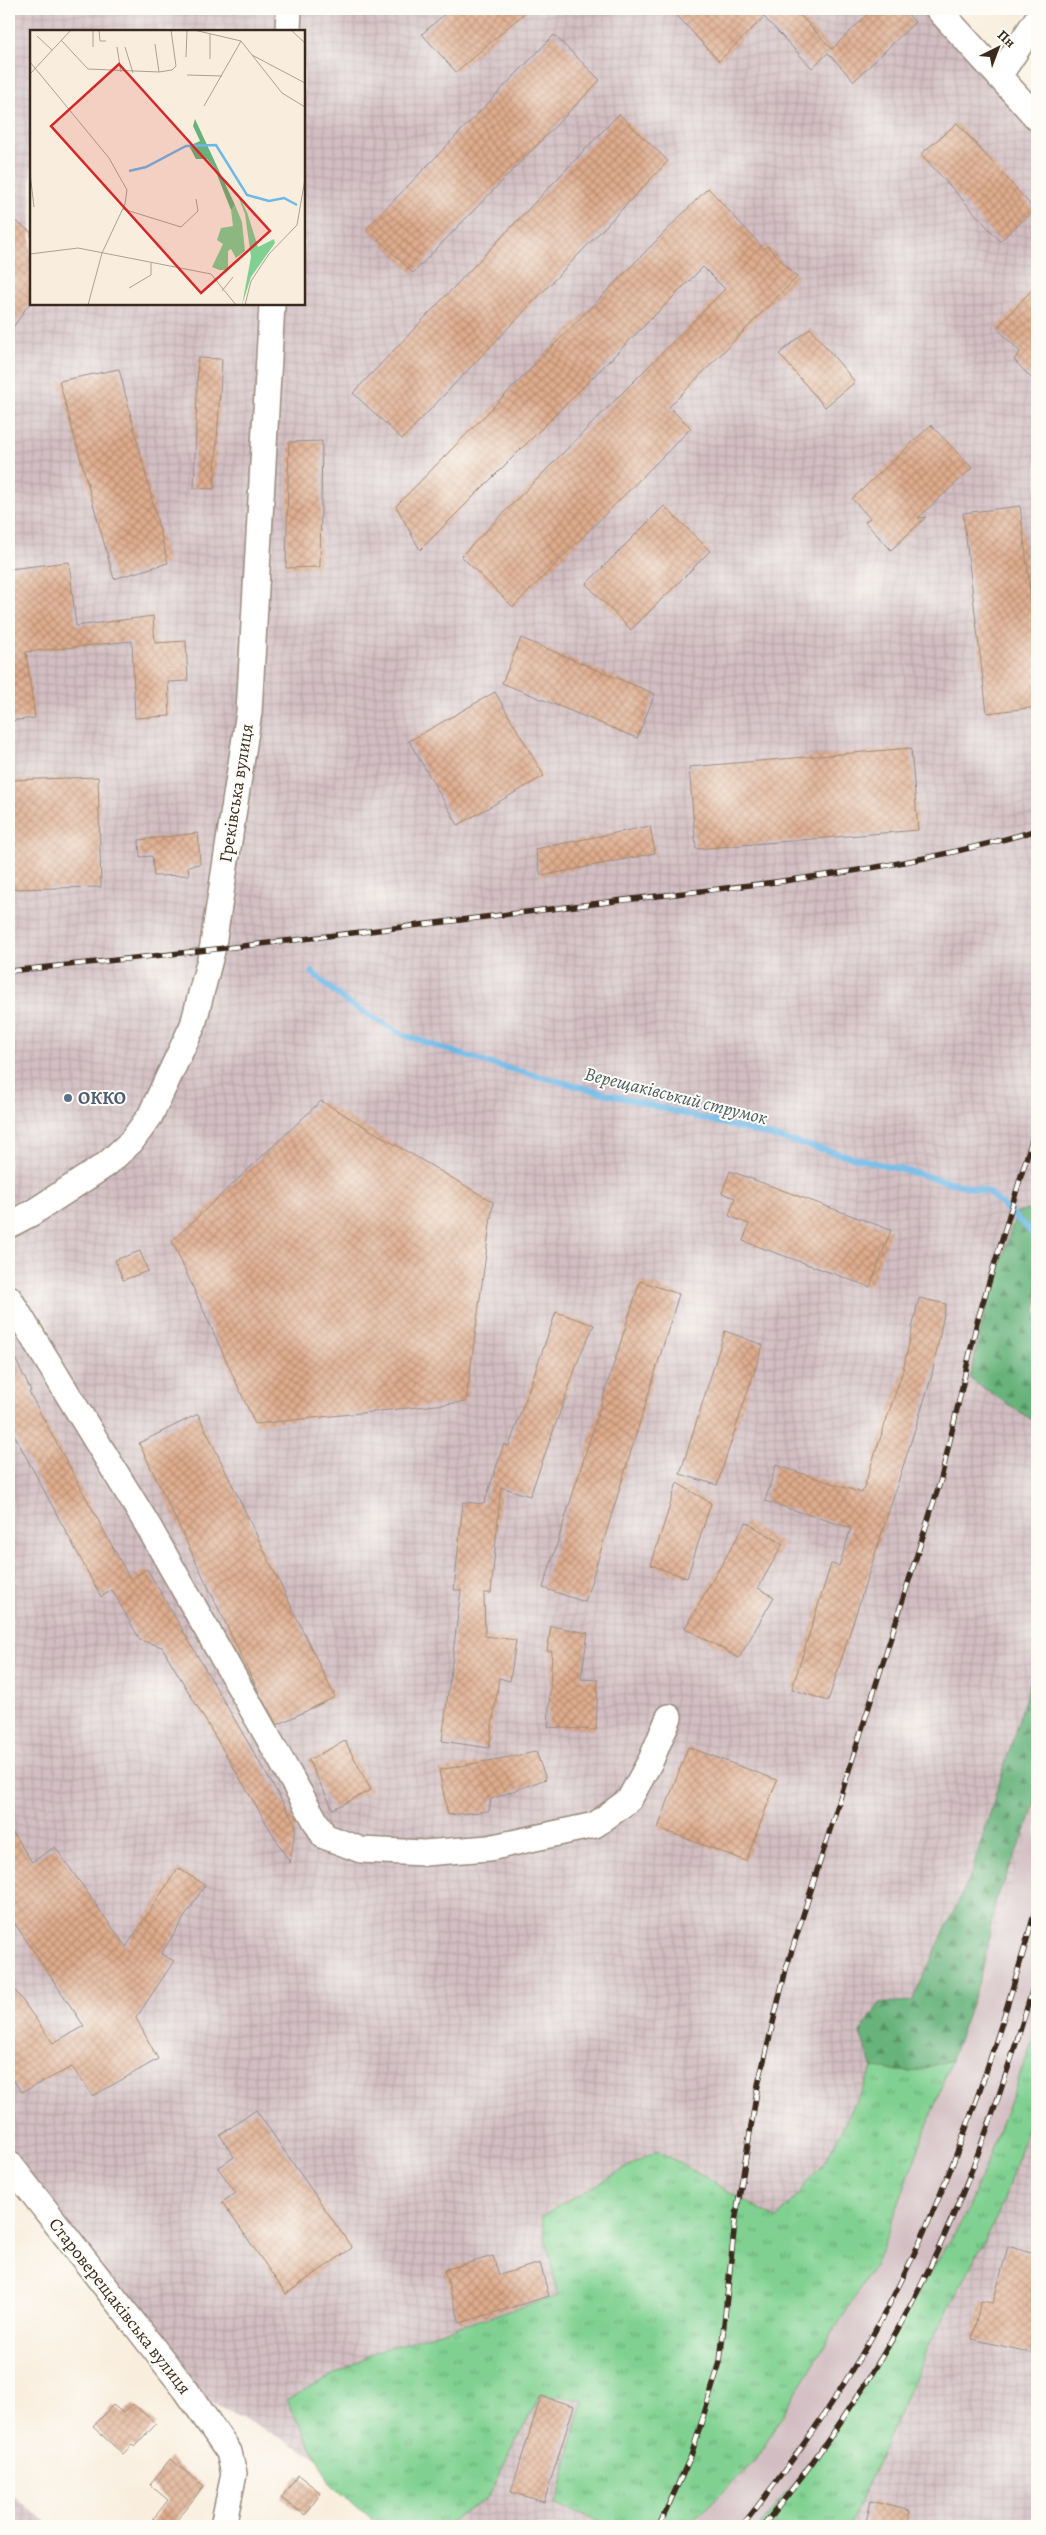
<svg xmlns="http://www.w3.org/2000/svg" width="1046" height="2535" font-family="Alegreya,serif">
<defs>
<pattern id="industrial-grid" width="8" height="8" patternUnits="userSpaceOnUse" patternTransform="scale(1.25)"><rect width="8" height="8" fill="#d2bec2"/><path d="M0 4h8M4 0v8" fill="none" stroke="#b5a3a6"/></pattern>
<pattern id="grass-tufts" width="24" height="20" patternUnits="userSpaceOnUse" patternTransform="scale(1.25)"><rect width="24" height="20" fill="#80d191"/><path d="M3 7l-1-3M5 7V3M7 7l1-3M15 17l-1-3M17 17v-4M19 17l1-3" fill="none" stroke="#6aaa76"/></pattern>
<pattern id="forest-firs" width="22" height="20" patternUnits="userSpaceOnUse" patternTransform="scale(1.25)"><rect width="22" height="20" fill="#68b37b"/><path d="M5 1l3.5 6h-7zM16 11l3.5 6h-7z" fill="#579264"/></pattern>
<pattern id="building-cross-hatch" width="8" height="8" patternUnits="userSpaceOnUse" patternTransform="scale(1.25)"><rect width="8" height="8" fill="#dfac8d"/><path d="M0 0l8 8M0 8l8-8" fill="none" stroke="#b68c73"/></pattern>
</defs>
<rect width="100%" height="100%" fill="#fdfcf7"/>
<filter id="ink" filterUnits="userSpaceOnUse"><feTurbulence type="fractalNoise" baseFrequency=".02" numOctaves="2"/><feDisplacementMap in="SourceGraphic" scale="10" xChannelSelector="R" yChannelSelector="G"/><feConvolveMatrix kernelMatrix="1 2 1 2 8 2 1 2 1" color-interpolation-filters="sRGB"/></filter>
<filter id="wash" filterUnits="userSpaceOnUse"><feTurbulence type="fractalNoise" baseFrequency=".0096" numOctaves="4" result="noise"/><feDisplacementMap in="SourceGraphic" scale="20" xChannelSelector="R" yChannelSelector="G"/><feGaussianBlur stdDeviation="1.12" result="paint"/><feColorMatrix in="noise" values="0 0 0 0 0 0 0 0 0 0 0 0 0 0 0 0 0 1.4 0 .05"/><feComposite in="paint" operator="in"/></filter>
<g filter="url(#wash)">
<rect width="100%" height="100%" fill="#f9eede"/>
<g fill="url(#industrial-grid)" fill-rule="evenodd">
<path d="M9,9H938L1037,125V2526H388L350,2477L279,2437L186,2390L9,2159ZM31,31H304V304H31Z"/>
<polygon points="9,2493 52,2526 9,2526"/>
</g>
<polygon fill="#d2bec2" points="1037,1807 1037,2021 1000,2137 884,2360 770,2526 630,2526 670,2444 738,2487 877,2264 966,2021"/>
<g fill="url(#grass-tufts)" stroke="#5e7e58">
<polygon points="1037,2030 1037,2096 1000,2212 931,2341 849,2526 760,2526 826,2443 968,2211"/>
<polygon points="951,2060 880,2255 754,2462 688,2524 615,2526 556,2505 583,2400 541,2395 486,2499 443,2526 379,2526 330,2483 287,2400 375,2352 558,2296 541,2217 657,2150 777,2219 826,2160 873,2068"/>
</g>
<g fill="url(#forest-firs)" stroke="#526e4c">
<polygon points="1033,1209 1037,1210 1037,1423 970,1379 983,1319 1016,1213"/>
<polygon points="1037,1660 1037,1795 1029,1822 995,1903 982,1973 951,2060 911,2072 873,2068 860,2033 880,2003 912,2001 972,1872"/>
</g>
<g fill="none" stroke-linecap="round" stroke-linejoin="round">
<polyline stroke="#6cb8e6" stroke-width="6" points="312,972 346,1002 403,1035 488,1063 988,1192 1037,1237"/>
</g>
<g id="blocks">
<g fill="url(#building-cross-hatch)">
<polygon points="450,9 529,9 456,72 422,34"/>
<polygon points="671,9 794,9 832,49 873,9 903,9 915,22 854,81 828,53 812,68 764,17 719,61"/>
<polygon points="554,35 600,80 413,273 367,228"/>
<polygon points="619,114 668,161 402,439 353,393"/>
<polygon points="957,123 1035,210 1000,241 921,154"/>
<polygon points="708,188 764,249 767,246 797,277 669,407 691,428 513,607 461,556 725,289 703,267 420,550 396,506"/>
<polygon points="9,217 31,232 31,301 9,333"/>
<polygon points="1037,284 1037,384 1014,360 1020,352 997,328"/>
<polygon points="810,328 855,382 825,407 779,354"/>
<polygon points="198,358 222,359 214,489 194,488"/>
<polygon points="119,369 168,563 114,579 59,381"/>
<polygon points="931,425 972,468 918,518 926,517 891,550 865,522 870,518 852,499"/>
<polygon points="322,441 320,567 286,568 289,442"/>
<polygon points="664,506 710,551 631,630 586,584"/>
<polygon points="1020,506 1037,650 1037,707 987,713 963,513"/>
<polygon points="69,562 76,626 153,616 155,643 186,641 188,681 168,682 170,716 135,718 132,641 26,652 35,718 9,721 9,569"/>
<polygon points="521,638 655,694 637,738 502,683"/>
<polygon points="495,692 544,776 458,825 409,741"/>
<polygon points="911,748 918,830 696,849 689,767"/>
<polygon points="98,777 101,887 9,889 9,780"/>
<polygon points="650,826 655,853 541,876 535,849"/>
<polygon points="198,833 200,864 188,866 189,875 154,876 152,856 140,857 139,840"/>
<polygon points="321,1101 493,1202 466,1402 255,1424 172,1241"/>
<polygon points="730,1171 891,1230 870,1287 743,1241 749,1224 729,1216 735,1198 722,1193"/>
<polygon points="140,1251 148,1271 123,1280 115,1260"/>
<polygon points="640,1281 679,1294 585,1602 543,1588"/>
<polygon points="919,1298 946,1304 931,1379 828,1701 792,1689 831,1564 839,1566 851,1528 765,1501 776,1465 862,1493 903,1370"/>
<polygon points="556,1312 594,1325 581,1353 530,1496 501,1487 491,1593 484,1593 485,1636 516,1640 510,1681 499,1678 489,1748 442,1741 461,1590 454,1590 463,1502 484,1504 504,1444 509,1446"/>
<polygon points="725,1331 763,1345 717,1485 680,1474"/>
<polygon points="9,1346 31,1391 29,1392 130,1579 147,1569 296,1825 290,1863 162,1647 140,1640 112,1590 101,1597 9,1425"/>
<polygon points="198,1414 335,1697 277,1725 259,1693 139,1443"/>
<polygon points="677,1483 711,1503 687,1578 651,1565"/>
<polygon points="746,1522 783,1544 758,1588 774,1597 739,1658 685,1628"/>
<polygon points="551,1626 588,1633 581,1679 598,1680 596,1730 548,1727 552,1651 547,1651"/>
<polygon points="345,1741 371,1790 333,1809 308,1760"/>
<polygon points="688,1747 777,1780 746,1861 658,1828"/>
<polygon points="536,1752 546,1779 491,1799 489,1811 448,1815 439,1770"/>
<polygon points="9,1827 32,1862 55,1847 126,1947 178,1868 205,1885 161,1954 174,1961 136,2018 158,2059 93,2096 72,2067 22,2092 9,2075 9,1982 53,2043 84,2026 9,1915"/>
<polygon points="256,2110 352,2248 286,2294 222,2202 236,2193 218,2168 234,2157 220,2135"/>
<polygon points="1008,2246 1037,2255 1037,2354 972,2339 981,2301 993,2303"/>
<polygon points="493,2256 499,2275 540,2263 549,2296 460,2323 444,2270"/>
<polygon points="541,2396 574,2406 544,2502 511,2492"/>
<polygon points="133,2404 156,2424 135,2447 132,2445 123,2454 93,2427 113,2405 123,2413"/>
<polygon points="170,2459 204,2486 172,2526 148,2526 168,2500 150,2485"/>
<polygon points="298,2475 321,2493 305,2515 281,2498"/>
<polygon points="871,2501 910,2511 906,2526 865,2526"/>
</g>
</g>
</g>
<g filter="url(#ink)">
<use href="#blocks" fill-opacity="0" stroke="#9a8c7e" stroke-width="1"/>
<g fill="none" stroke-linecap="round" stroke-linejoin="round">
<g stroke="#9a8c7e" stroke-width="28">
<g id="minor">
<polyline points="938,9 1037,118"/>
<polyline points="288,31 289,9"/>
<polyline points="999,76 1037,19"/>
<polyline points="9,1225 32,1213 107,1164 131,1142 150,1116 193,1025 212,951 249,712 272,304"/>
<polyline points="9,1298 147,1524 324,1836 361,1850 424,1853 489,1848 595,1825 629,1800 651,1760 669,1717"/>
<polyline points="9,2163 186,2390 229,2452 234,2474 223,2526"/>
</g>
</g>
<use href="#minor" stroke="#fff" stroke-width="25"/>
<g stroke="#3b2a1e" stroke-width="5.5">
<g id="rail">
<path d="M9,971C206,952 403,927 600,903C747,885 895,873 1037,830"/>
<polyline points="659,2526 691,2456 720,2362 735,2222 758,2085 786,1969 941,1479 977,1322 1037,1123"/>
<path d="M742,2526C789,2467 833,2405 870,2340C947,2203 995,2054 1037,1904"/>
<path d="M763,2526C825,2450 881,2367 924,2279C972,2182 1007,2078 1037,1974"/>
</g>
</g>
<use href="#rail" stroke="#fdfcf7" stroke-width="4" stroke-dasharray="11" stroke-linecap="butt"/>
</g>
</g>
<circle fill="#5c6f8a" stroke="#fdfcf7" stroke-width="2" cx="68" cy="1098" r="5"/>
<g text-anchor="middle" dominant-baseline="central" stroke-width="4" stroke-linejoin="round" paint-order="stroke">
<g font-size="18" fill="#3b2a1e" stroke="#fdfcf7">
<text transform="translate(236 793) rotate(-81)">Греківська вулиця</text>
<text transform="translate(120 2306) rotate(52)">Староверещаківська вулиця</text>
</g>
<g font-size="18" font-weight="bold" fill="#4e5e75" stroke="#fdfcf7" text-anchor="start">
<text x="78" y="1098">ОККО</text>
</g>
<g font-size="19" font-style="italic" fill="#4c5c64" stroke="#fdfcf7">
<text transform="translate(676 1096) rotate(14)">Верещаківський струмок</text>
</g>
</g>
<g transform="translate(30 30)">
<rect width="275" height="275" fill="#f9eede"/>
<path d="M206,161L217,182L228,217L244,209L245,213L221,247L212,275L221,227L215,184ZM205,175L212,192L215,221L206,228L201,219L198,221V240H189L182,237L193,214L187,210L191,198L203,196L201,180Z" fill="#80d191"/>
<path d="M165,89L205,175L201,180L184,137L177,129H166L159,116L170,111L163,96Z" fill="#68b37b"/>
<path fill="none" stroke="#6cb8e6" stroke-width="2.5" d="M99,141L116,137L156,116L186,115L217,165L239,171L254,168L267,175"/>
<path fill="none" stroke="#ada091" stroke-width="1" d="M69,0L70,11H76M164,0L211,11L252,63L275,77M261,0L275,13M7,6L22,20M31,10L58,39L129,42L142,40L146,36L141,0M125,14L129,42M63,17V0M87,17L91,42M95,17L103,43M222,25L275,53M156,27L157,0M180,29V4M0,32L79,128L97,160L95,174L72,223L58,275M0,44L41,0M157,45L192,46M174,76L211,11M0,143L4,177M93,179L151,197L168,181L166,169M0,224L48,218L181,244L206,275M99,258L121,245V233M192,261L203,247M215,275L221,251L239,224L267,195L275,149"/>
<path fill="#d62828" fill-opacity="0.15" stroke="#d62828" stroke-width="2.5" d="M89,34L240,201L171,263L21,96Z"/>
<rect width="275" height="275" fill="none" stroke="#3b2a1e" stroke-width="2.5"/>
</g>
<rect width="1046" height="2535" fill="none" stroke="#fdfcf7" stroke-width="30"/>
<g transform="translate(998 48) rotate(42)" stroke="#fdfcf7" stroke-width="4" paint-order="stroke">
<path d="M0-4L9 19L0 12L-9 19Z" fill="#3b2a1e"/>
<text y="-8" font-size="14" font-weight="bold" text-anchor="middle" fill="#3b2a1e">Пн</text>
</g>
</svg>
